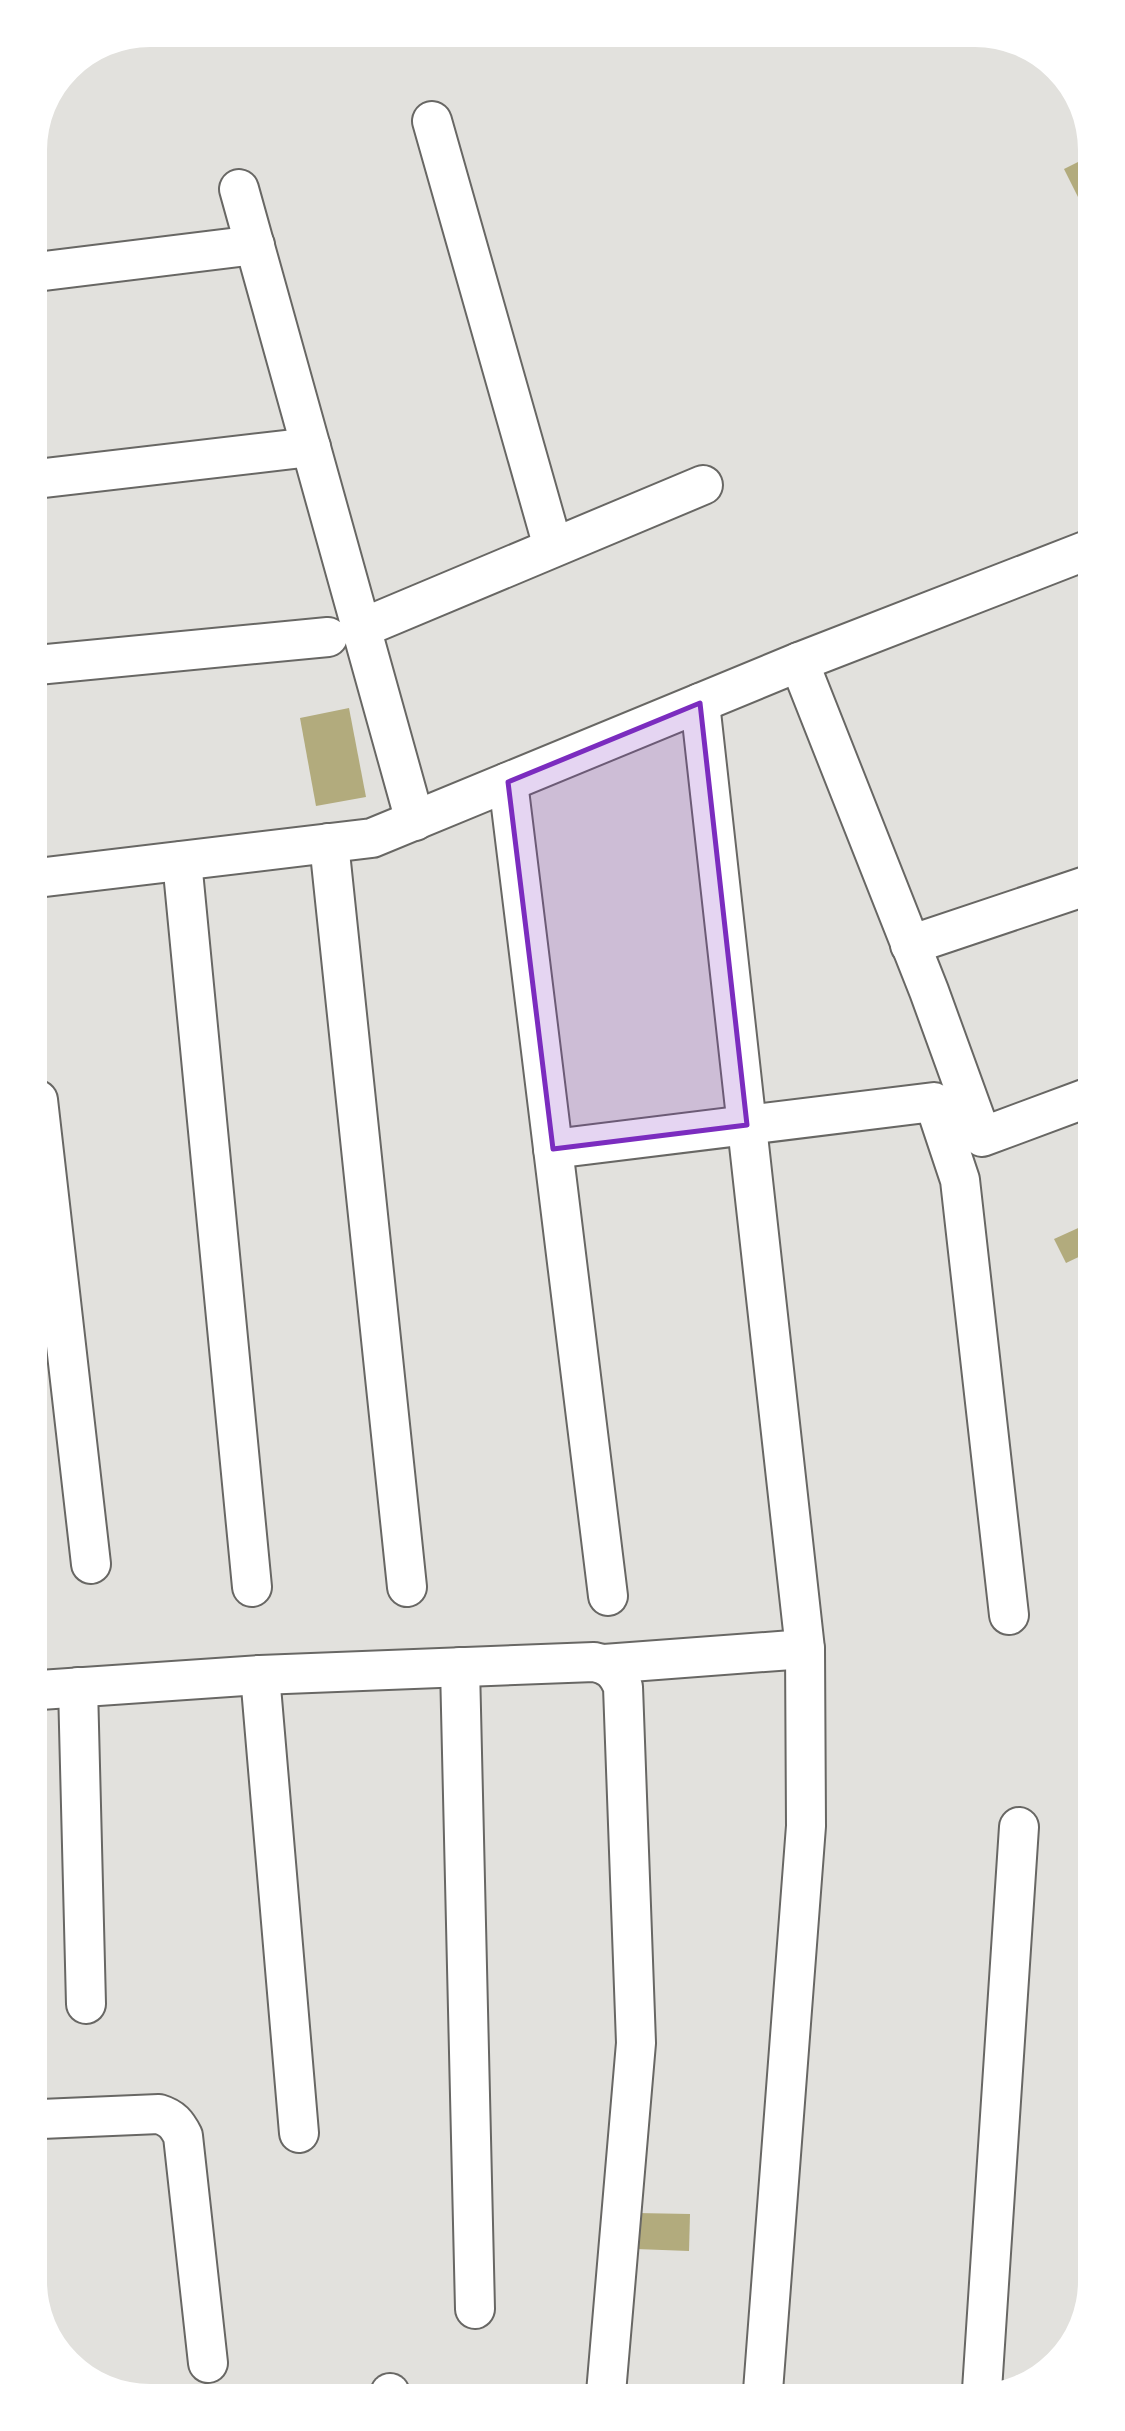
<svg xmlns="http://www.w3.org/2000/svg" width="1125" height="2431" font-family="'Roboto Condensed',sans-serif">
<rect width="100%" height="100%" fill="#e2e1dd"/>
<g fill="#b2ab7d">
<polygon points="1084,159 1084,209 1064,169"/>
<polygon points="349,708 366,797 316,806 300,718"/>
<polygon points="1087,1224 1087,1253 1066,1263 1054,1239"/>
<polygon points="637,2213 690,2214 689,2251 636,2249"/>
</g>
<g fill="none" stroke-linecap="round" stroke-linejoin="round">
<g stroke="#686764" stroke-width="42">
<g id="street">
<polyline points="432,121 553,547"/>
<polyline points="239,189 415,821"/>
<polyline points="36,272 255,245"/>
<polyline points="36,479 311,447"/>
<polyline points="362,628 703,485"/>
<polyline points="799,662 929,991 982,1137 1087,1098"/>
<polyline points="37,665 328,637"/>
<polyline points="700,703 805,1649 806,1826 763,2391"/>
<polyline points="508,782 608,1596"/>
<polyline points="329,843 407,1587"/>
<polyline points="182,861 252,1587"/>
<polyline points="37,878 372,838 799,662 1085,551"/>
<polyline points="910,945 1086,886"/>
<polyline points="38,1100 91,1564"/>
<polyline points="553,1149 934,1102 960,1180 1009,1615"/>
<polyline points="604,1664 805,1649"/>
<polyline points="460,1667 475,2309"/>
<polyline points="260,1675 299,2133"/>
<polyline points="78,1687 86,2004"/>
<path d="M40,1690L260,1675L594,1662C610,1665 617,1672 623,1687L636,2043L606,2393"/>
<path d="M41,2119L159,2114C172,2118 177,2124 183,2136L208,2363"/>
<polyline points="982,2390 1019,1827"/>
<polyline points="390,2394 390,2393"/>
</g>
</g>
<use href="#street" stroke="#fff" stroke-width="38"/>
</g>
<path fill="#7b2cbf" fill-opacity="0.2" stroke="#7b2cbf" stroke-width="5" stroke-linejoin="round" d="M700,703L747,1125L553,1149L508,782Z"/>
<path d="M0 0H1125V2431H0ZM150 47H975A103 103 0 0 1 1078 150V2281A103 103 0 0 1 975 2384H150A103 103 0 0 1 47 2281V150A103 103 0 0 1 150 47Z" fill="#fff" fill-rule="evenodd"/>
</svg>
